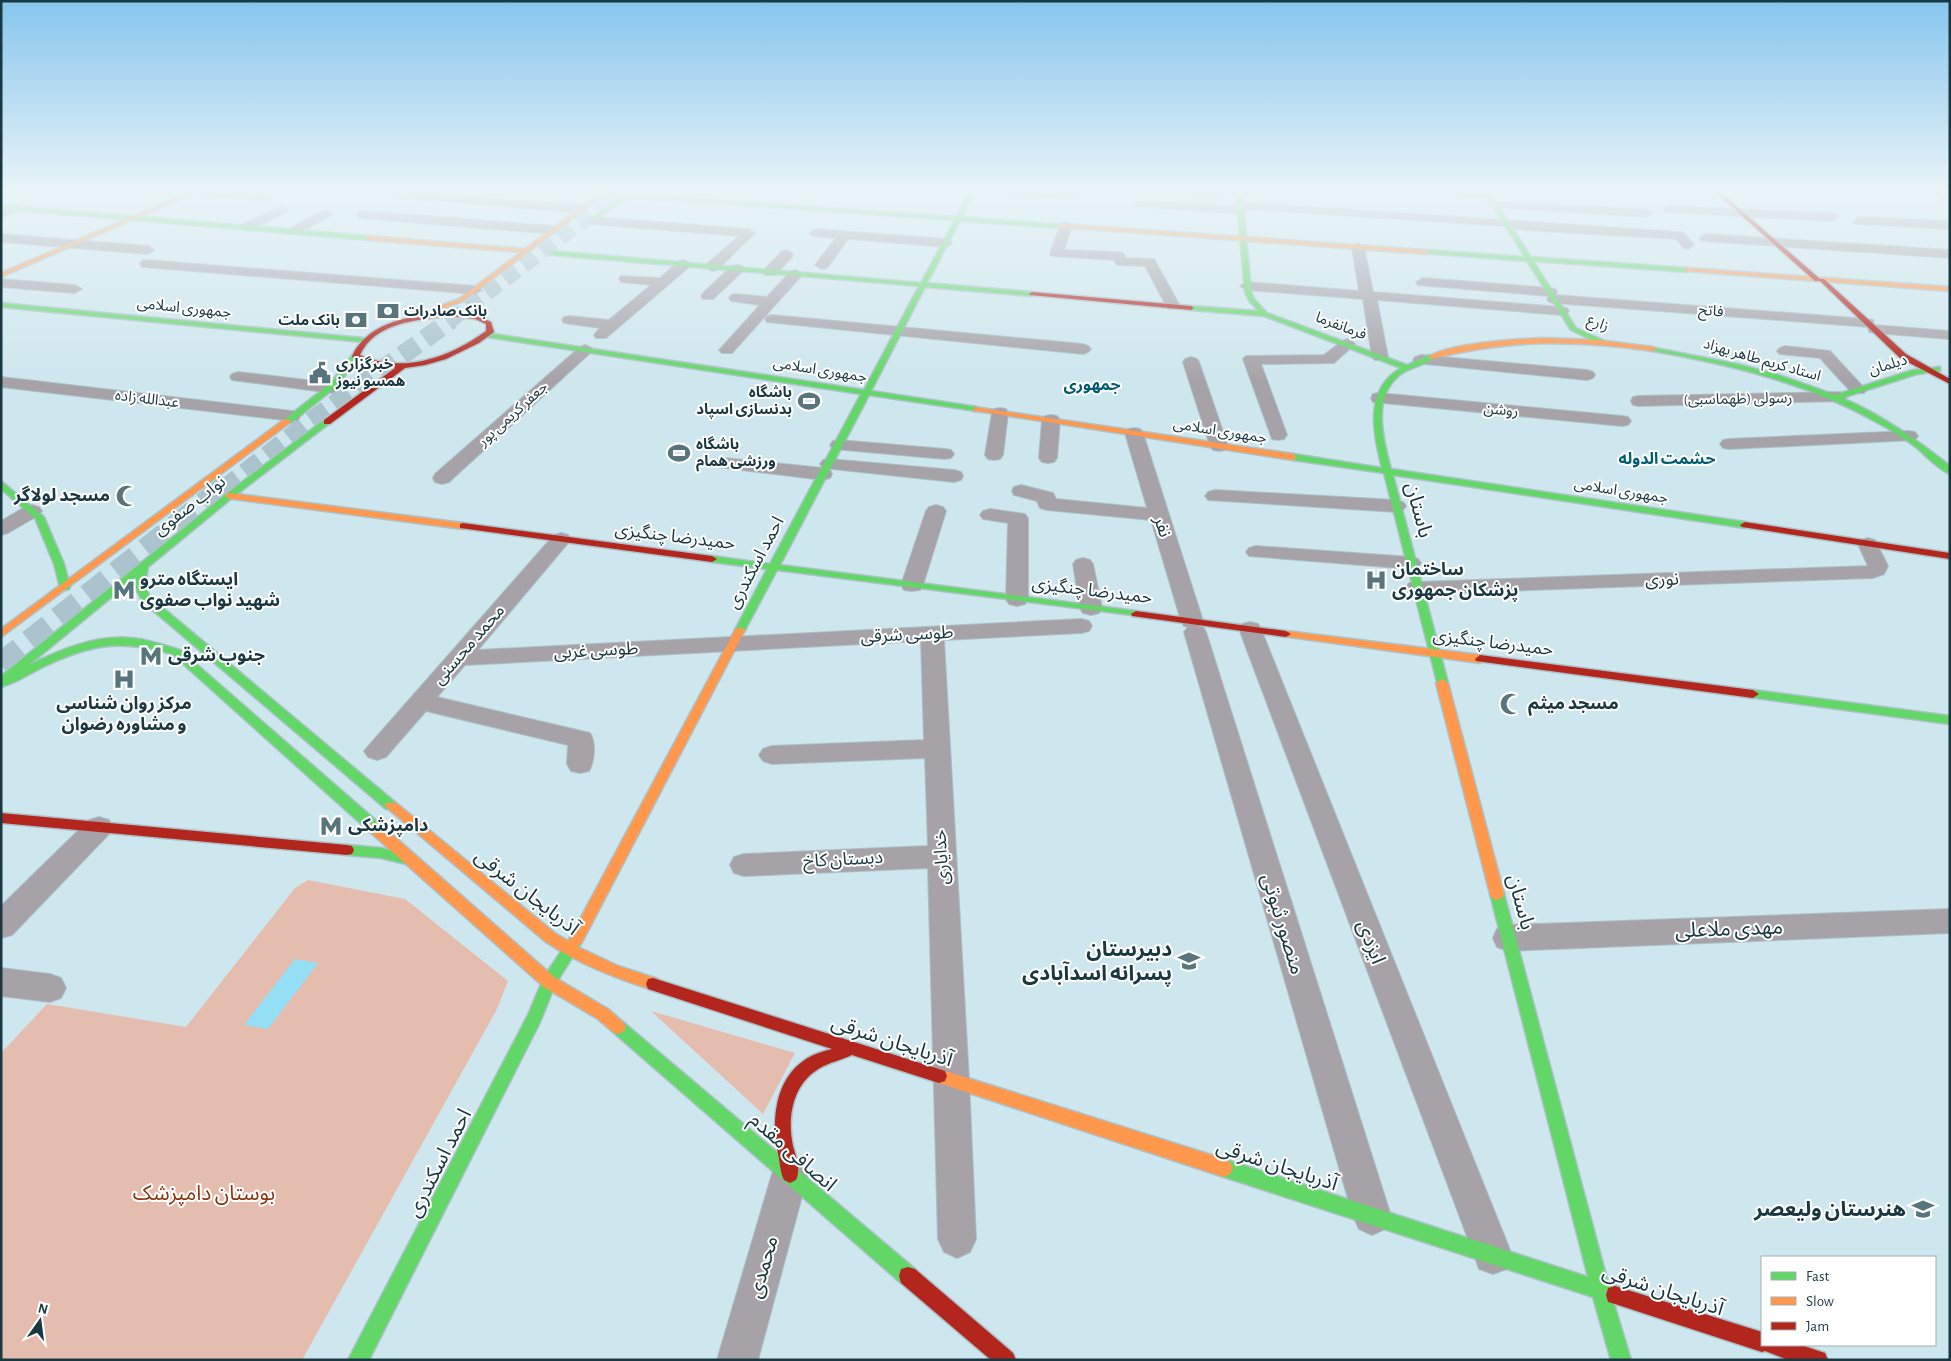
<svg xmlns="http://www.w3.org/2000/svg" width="1951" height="1361" font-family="'Alegreya Sans','Noto Sans Arabic',sans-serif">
<rect width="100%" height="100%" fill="#cee6ee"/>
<g fill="#e5bdaf">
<polygon points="1136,191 1223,191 1223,198 1135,193"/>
<polygon points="308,880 405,899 508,981 497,1009 302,1360 1,1360 1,1053 47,1004 186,1027 295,888"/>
<polygon points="651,1011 795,1053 763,1114"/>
</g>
<polygon fill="#94def6" points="295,959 318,963 268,1029 244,1025"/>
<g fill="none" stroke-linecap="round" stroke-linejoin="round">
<polyline stroke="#aac3cc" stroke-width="15" stroke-dasharray="15 8" stroke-linecap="butt" points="450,321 623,191"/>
<polyline stroke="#aac3cc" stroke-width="19" stroke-dasharray="19 9" stroke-linecap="butt" points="223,490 307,424 451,320"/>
<polyline stroke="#aac3cc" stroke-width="25" stroke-dasharray="25 12" stroke-linecap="butt" points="1,665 224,489"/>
<g stroke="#acc2c9" stroke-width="2">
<g id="street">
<path d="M190,191C203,189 264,190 272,197L266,200L196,194Z"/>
<polygon points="375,191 390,191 384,194 376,194"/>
<path d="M998,191C1011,190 1075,188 1082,195L1076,198L1004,194Z"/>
<path d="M1450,191H1491L1493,193C1486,199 1457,197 1450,191Z"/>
<polygon points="400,192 581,205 587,209 581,213 396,197 394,195 396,193"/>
<polygon points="1139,201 1235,206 1236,203 1240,202 1680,232 1684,233 1694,245 1688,249 1684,248 1676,239 1508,229 1503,226 1246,209 1245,212 1241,214 1135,206 1133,204 1135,202"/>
<polygon points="1495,202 1646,209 1652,213 1646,217 1491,207 1489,205"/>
<polygon points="16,204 22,208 20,210 1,217 1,210"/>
<polygon points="282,206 288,210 286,212 251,230 247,231 241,227 243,224"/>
<polygon points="1669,206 1833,213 1839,217 1833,221 1665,212 1663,210 1665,208"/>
<polygon points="326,209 332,213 330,216 296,234 288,234 286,231"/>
<polygon points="363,211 554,226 560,230 554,234 359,218 357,215 359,212"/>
<polygon points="593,217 749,229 755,233 717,270 712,271 705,267 707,264 739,236 589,224 587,221"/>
<polygon points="1859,217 1950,221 1950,229 1855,224 1853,221"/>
<polygon points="1066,222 1072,226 1064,250 1118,252 1123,253 1126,258 1154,259 1180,306 1178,309 1168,309 1145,266 1117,265 1114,260 1051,256 1050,253 1060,226"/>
<polygon points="816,229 946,239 952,243 946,247 848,239 827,268 822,269 815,265 836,238 812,236 810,233"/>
<polygon points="1,234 148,246 154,250 148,254 1,242"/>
<polygon points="1706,234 1950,250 1950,258 1702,241 1700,238"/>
<polygon points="1358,243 1364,247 1373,292 1562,307 1567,308 1569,311 1567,314 1562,315 1377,300 1388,357 1385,360 1375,360 1372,357 1363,299 1247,290 1240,286 1247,282 1359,291 1352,247"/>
<polygon points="787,250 793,254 792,257 775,275 765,275 763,272 765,269 782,251"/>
<polygon points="147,260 475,286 482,290 475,294 142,267 140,264 142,261"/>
<polygon points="684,260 691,264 689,267 606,338 596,338 594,335 600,328 564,323 562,320 564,317 569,316 609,320 651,285 621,282 619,279 621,276 660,278 679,261"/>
<polygon points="737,265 742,266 744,269 742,272 713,299 703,299 701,296 703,293 732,266"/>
<polygon points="796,270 803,274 732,353 722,353 719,350 722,347 760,305 731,301 729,298 731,295 736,294 767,297 791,271"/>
<polygon points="1423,278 1550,288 1555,289 1557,292 1555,295 1868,319 1873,320 1874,325 1950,331 1950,339 1874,333 1869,332 1868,327 1554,303 1549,302 1547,299 1549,296 1418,285 1416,282"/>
<polygon points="1,279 75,285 82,289 75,293 1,287"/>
<polygon points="772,315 1083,344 1088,346 1091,349 1088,352 1083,354 767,322 765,319 767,316"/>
<polygon points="1347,339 1352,341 1355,344 1334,363 1261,364 1287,435 1284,439 1278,440 1272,439 1243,359 1246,356 1324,355 1342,341"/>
<polygon points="585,345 590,347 593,350 590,353 449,482 442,484 435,482 433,478 435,474 580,347"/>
<polygon points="1785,346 1830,351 1866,390 1864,393 1852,393 1820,358 1780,354 1777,351 1780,348"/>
<polygon points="1421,355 1587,370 1593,372 1595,375 1593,378 1587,380 1415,363 1413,360 1415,357"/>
<polygon points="1191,357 1197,359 1199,362 1228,446 1225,450 1219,451 1213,450 1210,446 1183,362 1185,359"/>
<polygon points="238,372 332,383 338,385 340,388 338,391 332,393 232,380 230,377 232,374"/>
<polygon points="1,377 292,411 298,412 300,416 298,420 292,421 1,387"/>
<polygon points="1838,392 1844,393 1846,397 1844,401 1639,406 1633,405 1631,401 1633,397 1639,396"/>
<polygon points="1379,393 1622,416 1628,417 1631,421 1628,425 1622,426 1373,402 1371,398 1373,394"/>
<polygon points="1000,408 1006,409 1008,413 1003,455 1000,459 994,460 988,459 985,455 992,413 994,409"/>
<polygon points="1051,415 1057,416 1060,420 1057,458 1054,462 1048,463 1042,462 1039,458 1042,420 1045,416"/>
<polygon points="1134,428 1140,429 1143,433 1203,621 1199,626 1203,627 1206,632 1391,1216 1385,1229 1372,1235 1359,1229 1353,1216 1184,632 1188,627 1184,626 1181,621 1151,520 1047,510 1040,508 1037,501 1014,495 1012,491 1014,487 1021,485 1053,493 1056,499 1147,508 1125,433 1128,429"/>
<polygon points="1909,431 1915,432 1918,436 1915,440 1729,449 1723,448 1720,444 1723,440 1729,439"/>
<polygon points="839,440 945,449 951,450 954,454 951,458 945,459 833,449 830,445 833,441"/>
<polygon points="724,458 823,468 830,470 832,474 830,478 823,480 718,467 715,463 718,459"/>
<polygon points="829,459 954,470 961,472 963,476 961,480 954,482 823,468 820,464 823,460"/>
<polygon points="1215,490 1396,500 1403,502 1406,506 1403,510 1396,512 1208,500 1205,496 1208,492"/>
<polygon points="32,505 39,507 42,511 39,515 8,533 1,535 1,521 25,507"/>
<polygon points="936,505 943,507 946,511 923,585 920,590 912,591 904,590 901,585 926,511 929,507"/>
<polygon points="990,509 1025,514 1028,518 1028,599 1025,604 1017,606 1009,604 1006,599 1008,523 983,519 980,515 983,511"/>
<path d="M561,533L568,535L571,539L568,543L478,650L1081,619L1089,621L1092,626L1089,631L1081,633L944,640L969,1080L976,1239L970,1252L957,1258L944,1252L938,1239L928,868L744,876L734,873L730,865L734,857L744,854L928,846L925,758L772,764L763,761L759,755L763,749L772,746L924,740L921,641L465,665L437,697L590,733C596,743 595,760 589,771L580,773L571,771L567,764L568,745L426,711L386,757L377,760L368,757L364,751L554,535Z"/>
<polygon points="1868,538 1875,540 1888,566 1884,574 1873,578 1417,594 1409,593 1406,588 1409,583 1417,582 1868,566 1858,544 1861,540"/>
<polygon points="1256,546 1411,557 1418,559 1421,563 1418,567 1411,569 1249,556 1246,552 1249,548"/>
<polygon points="1083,558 1090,560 1093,564 1102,608 1099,613 1091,615 1083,613 1080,608 1073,564 1076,560"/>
<polygon points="1250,622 1258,624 1261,629 1512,1255 1507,1269 1493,1274 1479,1269 1474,1255 1239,629 1242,624"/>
<polygon points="99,817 109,820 113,827 109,834 12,935 1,938 1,906 89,820"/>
<polygon points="1950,909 1950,933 1508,951 1497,947 1493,938 1497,929 1508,925"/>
<polygon points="1,968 50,974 61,978 66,988 61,998 50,1002 1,996"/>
<polygon points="790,1156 803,1161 808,1174 758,1360 717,1360 772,1174 777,1161"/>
</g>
</g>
<g stroke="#acc2c9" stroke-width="3">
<g id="fast">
<polygon points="570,191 625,193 628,191 633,191 631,194 956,217 971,191 975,191 962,217 1062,225 1060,228 960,221 927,283 1032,292 1035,294 1032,296 925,287 871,391 977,407 981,409 977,411 869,395 780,565 1136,611 1141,614 1140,616 777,570 745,630 740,633 736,632 735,630 767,569 712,562 707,559 712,556 770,564 861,394 487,337 483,335 487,333 864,390 919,286 552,255 549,253 552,251 921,283 955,220 627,197 595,221 593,218 621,196"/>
<path d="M1236,191H1242L1251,292L1255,300L1267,313L1407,365L1429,355L1436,357C1426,365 1411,367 1401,374C1371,396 1383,439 1391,469L1745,522L1750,525L1745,528L1393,475L1448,683L1446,686H1438L1384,473L1293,460L1289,457L1293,454L1382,468C1373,433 1364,389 1401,368L1264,316L1191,310L1188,308L1191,306L1259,311L1250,302L1245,292Z"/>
<polygon points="1483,191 1488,191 1531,257 1687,268 1690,270 1687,272 1533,261 1576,328 1605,341 1598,343 1571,330 1527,261 1423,253 1422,252 1425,250 1525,257"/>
<polygon points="1936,191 1941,191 1940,193 1950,199 1950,203 1934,194"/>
<polygon points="1,205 368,236 371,238 368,240 1,209"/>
<polygon points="1,303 363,338 367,340 363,342 1,307"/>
<path d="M1650,347L1737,364L1776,374L1835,395L1913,370L1940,367V371L1917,374L1842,398C1882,415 1917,440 1950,466V474C1938,469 1926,456 1917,448C1905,439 1891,430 1878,423C1808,383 1732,365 1653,351H1650Z"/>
<polygon points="353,354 360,356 337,386 291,423 285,423 285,419 331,383"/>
<path d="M324,420L331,422L232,498L148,567L145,586L150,597L396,803L397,806L396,809H386L142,601L135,586L136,577L29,665C60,650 95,635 130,638C147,639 164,645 180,650L380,824L382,828L380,832L375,833L370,832L172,654C120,639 91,644 43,667C29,674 16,683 1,687V676L226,494Z"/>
<polygon points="1,481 44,517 64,564 70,587 69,589 65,590 60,587 54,564 35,518 1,489"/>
<polygon points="1753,690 1950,716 1950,724 1749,697 1747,694 1749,691"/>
<polygon points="347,845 381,848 415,856 417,860 415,864 410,865 381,858 347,855 342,854 340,850 342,846"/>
<polygon points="1497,888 1502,890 1504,894 1608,1283 1622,1288 1624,1295 1622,1302 1614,1304 1631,1360 1611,1360 1593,1297 1224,1177 1218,1174 1215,1168 1218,1162 1224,1159 1588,1277 1490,894 1492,890"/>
<polygon points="576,934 581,936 583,940 555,985 540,1022 369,1360 348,1360 528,1015 544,977 571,936"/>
<polygon points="618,1020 623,1022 915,1269 917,1276 915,1283 908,1285 901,1283 613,1032 610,1027 613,1022"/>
</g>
</g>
<g stroke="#acc2c9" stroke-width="3">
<g id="slow">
<polygon points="192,191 198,191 1,277 1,273"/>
<polygon points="603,191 609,191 463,301 434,312 432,311 432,309 459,299 521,252 368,240 365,238 368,236 525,249"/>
<polygon points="1060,224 1425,250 1428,252 1425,254 1058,227"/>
<polygon points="1687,268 1950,287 1950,291 1685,271 1684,270"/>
<path d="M1542,338L1598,340L1653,347L1657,349L1653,351C1574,340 1510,339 1432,359L1428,357C1449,343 1516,339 1542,338Z"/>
<polygon points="974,407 1293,454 1297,457 1293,460 977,411 974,411"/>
<polygon points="285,419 292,421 1,637 1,629"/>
<polygon points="229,493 463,523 468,526 463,529 226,498 226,494"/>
<path d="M740,627L745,630L581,944L576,946L618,966L658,979L660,984L658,989L653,990C615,978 579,964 546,942L385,806L386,803H396L556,934L570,942L569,940L571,936L735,630Z"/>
<polygon points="1286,631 1480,655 1485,659 1480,663 1282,636 1281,634"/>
<polygon points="1442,679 1448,683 1504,894 1502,898 1497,900 1492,898 1490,894 1436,683"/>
<polygon points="375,823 380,824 554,977 608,1009 623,1022 626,1027 623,1032 618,1034 613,1032 598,1019 544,987 370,832 368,828 370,824"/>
<polygon points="939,1069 1224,1159 1230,1162 1233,1168 1230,1174 1224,1177 939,1083 933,1081 931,1076 933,1071"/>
</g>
</g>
<g stroke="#acc2c9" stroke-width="3">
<g id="jam">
<polygon points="1714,191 1719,191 1820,279 1824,279 1906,354 1950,379 1950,384 1900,358 1820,281 1815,281"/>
<polygon points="1032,292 1191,306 1194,308 1191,310 1030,295 1029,294"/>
<path d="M449,312L477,315L491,322L494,332L479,343L446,359L425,365L405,368L330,424H324V420L395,368L369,364L353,358L352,356C369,320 413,316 449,312ZM449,316L475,319L486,324V331C449,358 403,374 360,355C375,322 417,320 449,316Z"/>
<polygon points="1745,522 1950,553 1950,559 1742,527 1740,525"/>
<polygon points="463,523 712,556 717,559 712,562 460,528 460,524"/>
<polygon points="1136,611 1286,631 1291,634 1286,637 1132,616 1131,614"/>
<polygon points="1480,655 1753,690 1759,694 1753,698 1476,661 1475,659"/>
<polygon points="1,813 347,845 352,846 354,850 352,854 347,855 1,823"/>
<path d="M653,978L939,1069L945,1071L947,1076L945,1081L939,1083L852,1055C842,1060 830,1062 820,1068C792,1084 787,1118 793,1146C796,1157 801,1169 796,1180L790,1183L784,1180C780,1172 780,1162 778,1154C771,1120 775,1079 806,1059C814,1054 823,1051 832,1049L648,989L646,984L648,979Z"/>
<polygon points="908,1267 915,1269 1013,1353 1016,1360 991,1360 901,1283 899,1276 901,1269"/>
<polygon points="1615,1286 1762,1332 1762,1345 1801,1345 1825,1353 1828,1360 1788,1360 1765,1351 1762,1352 1615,1304 1608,1302 1606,1295 1608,1288"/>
</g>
</g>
<use href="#street" fill="#a6a2a8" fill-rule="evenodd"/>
<use href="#fast" fill="#63d668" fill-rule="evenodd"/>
<use href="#slow" fill="#ff974d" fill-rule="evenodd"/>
<use href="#jam" fill="#b3261e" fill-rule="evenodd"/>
</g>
<linearGradient id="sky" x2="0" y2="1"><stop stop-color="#86c5ee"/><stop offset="0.5" stop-color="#e9f4f7"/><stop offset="1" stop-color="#e9f4f7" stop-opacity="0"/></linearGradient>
<rect width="1951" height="381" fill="url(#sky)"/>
<defs>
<g id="bank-bare" transform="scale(1.725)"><path d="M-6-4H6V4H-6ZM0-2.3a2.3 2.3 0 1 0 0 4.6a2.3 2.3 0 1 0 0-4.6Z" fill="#58757e" stroke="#fff" stroke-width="2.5" paint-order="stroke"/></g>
<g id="civic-bare" transform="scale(1.725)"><path d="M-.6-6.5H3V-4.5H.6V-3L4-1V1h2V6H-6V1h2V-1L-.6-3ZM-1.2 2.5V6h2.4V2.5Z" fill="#58757e" stroke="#fff" stroke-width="2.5" paint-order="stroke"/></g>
<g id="stadium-bare" transform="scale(1.725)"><path d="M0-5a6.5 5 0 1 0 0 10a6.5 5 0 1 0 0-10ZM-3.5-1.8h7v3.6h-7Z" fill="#58757e" stroke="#fff" stroke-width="2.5" paint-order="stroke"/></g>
<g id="mosque-bare" transform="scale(1.725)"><path d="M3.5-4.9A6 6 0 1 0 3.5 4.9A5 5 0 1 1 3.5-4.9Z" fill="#58757e" stroke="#fff" stroke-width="2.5" paint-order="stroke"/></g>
<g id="hospital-bare" transform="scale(1.725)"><path d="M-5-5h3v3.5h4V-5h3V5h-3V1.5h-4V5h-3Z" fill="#58757e" stroke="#fff" stroke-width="2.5" paint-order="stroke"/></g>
<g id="metro-bare" transform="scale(1.725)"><path d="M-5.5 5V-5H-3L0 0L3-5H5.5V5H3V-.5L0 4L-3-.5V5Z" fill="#58757e" stroke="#fff" stroke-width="2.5" paint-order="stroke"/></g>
<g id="school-bare" transform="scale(1.725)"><path d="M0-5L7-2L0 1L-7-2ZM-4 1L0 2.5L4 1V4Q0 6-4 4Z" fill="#58757e" stroke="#fff" stroke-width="2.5" paint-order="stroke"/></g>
</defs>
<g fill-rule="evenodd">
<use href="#bank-bare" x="388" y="311"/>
<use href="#bank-bare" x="356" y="320"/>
<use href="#civic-bare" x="320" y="373"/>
<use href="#stadium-bare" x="809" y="401"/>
<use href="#stadium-bare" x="679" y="453"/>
<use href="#mosque-bare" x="127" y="496"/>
<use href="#hospital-bare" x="1376" y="580"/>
<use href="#metro-bare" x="124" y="590"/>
<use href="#metro-bare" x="151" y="656"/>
<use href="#hospital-bare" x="124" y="679"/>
<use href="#mosque-bare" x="1511" y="704"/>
<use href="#metro-bare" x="331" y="826"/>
<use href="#school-bare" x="1189" y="961"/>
<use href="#school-bare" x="1923" y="1209"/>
</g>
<g text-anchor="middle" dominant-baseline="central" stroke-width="4" stroke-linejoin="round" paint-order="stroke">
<g font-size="15" fill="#193842" stroke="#fff">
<text transform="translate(184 308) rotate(6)">جمهوری اسلامی</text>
<text transform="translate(1711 311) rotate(5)">فاتح</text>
<text transform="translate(1598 323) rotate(21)">زارع</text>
<text transform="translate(1341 326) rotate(21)">فرمانفرما</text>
<text transform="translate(1762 360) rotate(16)">استاد کریم طاهر بهزاد</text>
<text transform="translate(1888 365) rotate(-17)">دیلمان</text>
<text transform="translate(820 370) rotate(9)">جمهوری اسلامی</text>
<text transform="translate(147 399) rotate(7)">عبدالله زاده</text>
<text transform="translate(1738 399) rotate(-1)">رسولی (طهماسبی)</text>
<text transform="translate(1501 410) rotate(5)">روشن</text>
<text transform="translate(513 414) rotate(-42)">جعفر کریمی پور</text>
<text transform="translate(1220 431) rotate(9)">جمهوری اسلامی</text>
<text transform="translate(1621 491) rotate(9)">جمهوری اسلامی</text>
</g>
<g font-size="15" font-weight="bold" fill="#193842" stroke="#fff" text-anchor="start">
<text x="404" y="311">بانک صادرات</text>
<text x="340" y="320" text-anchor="end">بانک ملت</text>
<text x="336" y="364">خبرگزاری<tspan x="336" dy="17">همسو نیوز</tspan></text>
<text x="792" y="392" text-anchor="end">باشگاه<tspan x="792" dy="17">بدنسازی اسپاد</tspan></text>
<text x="696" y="444">باشگاه<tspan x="696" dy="17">ورزشی همام</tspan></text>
</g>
<g font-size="16" font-weight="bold" fill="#005c72" stroke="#fff">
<text x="1092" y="385">جمهوری</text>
<text x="1667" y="459">حشمت الدوله</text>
</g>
<g font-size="18" font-weight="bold" fill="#193842" stroke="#fff" text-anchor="start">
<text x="110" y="496" text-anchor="end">مسجد لولاگر</text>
<text x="1392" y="570">ساختمان<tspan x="1392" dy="21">پزشکان جمهوری</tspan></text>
<text x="140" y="580">ایستگاه مترو<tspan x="140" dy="21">شهید نواب صفوی</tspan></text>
<text x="168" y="656">جنوب شرقی</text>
<text x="124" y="704" text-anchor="middle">مرکز روان شناسی<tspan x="124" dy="21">و مشاوره رضوان</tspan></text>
<text x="1528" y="704">مسجد میثم</text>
<text x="348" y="826">دامپزشکی</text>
</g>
<g font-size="18" fill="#193842" stroke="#fff">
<text transform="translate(190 506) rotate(-38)">نواب صفوی</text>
<text transform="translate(1162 527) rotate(72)">نفر</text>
<text transform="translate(675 537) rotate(7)">حمیدرضا چنگیزی</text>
<text transform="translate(756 563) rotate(-62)">احمد اسکندری</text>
<text transform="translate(1662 580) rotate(-2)">نوری</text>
<text transform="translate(1092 591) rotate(7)">حمیدرضا چنگیزی</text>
<text transform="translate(907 635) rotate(-3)">طوسی شرقی</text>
<text transform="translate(1493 643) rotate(7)">حمیدرضا چنگیزی</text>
<text transform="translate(469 645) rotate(-49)">محمد محسنی</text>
<text transform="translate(596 651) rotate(-3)">طوسی غربی</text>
<text transform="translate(942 857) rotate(-93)">خدایاری</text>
<text transform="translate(843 860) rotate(-3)">دبستان کاخ</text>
</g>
<g font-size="21" fill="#193842" stroke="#fff">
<text transform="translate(1419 510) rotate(75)">باستان</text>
<text transform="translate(527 892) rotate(38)">آذربایجان شرقی</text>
<text transform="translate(1521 902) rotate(75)">باستان</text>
<text transform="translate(1283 924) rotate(73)">منصور ثبوتی</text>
<text transform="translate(1729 929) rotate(-2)">مهدی ملاعلی</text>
<text transform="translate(1371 942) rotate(69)">ایزدی</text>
<text transform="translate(892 1041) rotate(18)">آذربایجان شرقی</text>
<text transform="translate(793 1152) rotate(41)">انصافی مقدم</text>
<text transform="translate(439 1163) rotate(-63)">احمد اسکندری</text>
<text transform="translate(1277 1165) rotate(18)">آذربایجان شرقی</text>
<text transform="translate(763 1267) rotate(-74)">محمدی</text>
<text transform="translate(1663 1290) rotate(18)">آذربایجان شرقی</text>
</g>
<g font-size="21" font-weight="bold" fill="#193842" stroke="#fff" text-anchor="end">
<text x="1172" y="949">دبیرستان<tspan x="1172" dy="24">پسرانه اسدآبادی</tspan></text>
<text x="1906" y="1209">هنرستان ولیعصر</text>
</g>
<g font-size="21" fill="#893512" stroke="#fff">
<text x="204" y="1193">بوستان دامپزشک</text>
</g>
</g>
<rect width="1951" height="1361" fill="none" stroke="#193842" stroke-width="5"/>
<rect x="1761" y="1256" width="175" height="90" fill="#ffffff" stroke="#a3afb3"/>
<rect x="1771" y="1272" width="25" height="8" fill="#63d668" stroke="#a3afb3"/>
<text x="1806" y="1281" font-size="15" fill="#193842">Fast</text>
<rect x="1771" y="1297" width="25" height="8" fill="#ff974d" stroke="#a3afb3"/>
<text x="1806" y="1306" font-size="15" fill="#193842">Slow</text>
<rect x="1771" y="1322" width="25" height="8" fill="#b3261e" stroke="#a3afb3"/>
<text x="1806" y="1331" font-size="15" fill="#193842">Jam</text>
<g transform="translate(40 1321) rotate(14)" stroke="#ffffff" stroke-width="4" paint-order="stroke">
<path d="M0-4L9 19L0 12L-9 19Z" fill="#193842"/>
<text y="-8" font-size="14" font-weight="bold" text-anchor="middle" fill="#193842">N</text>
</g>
</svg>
